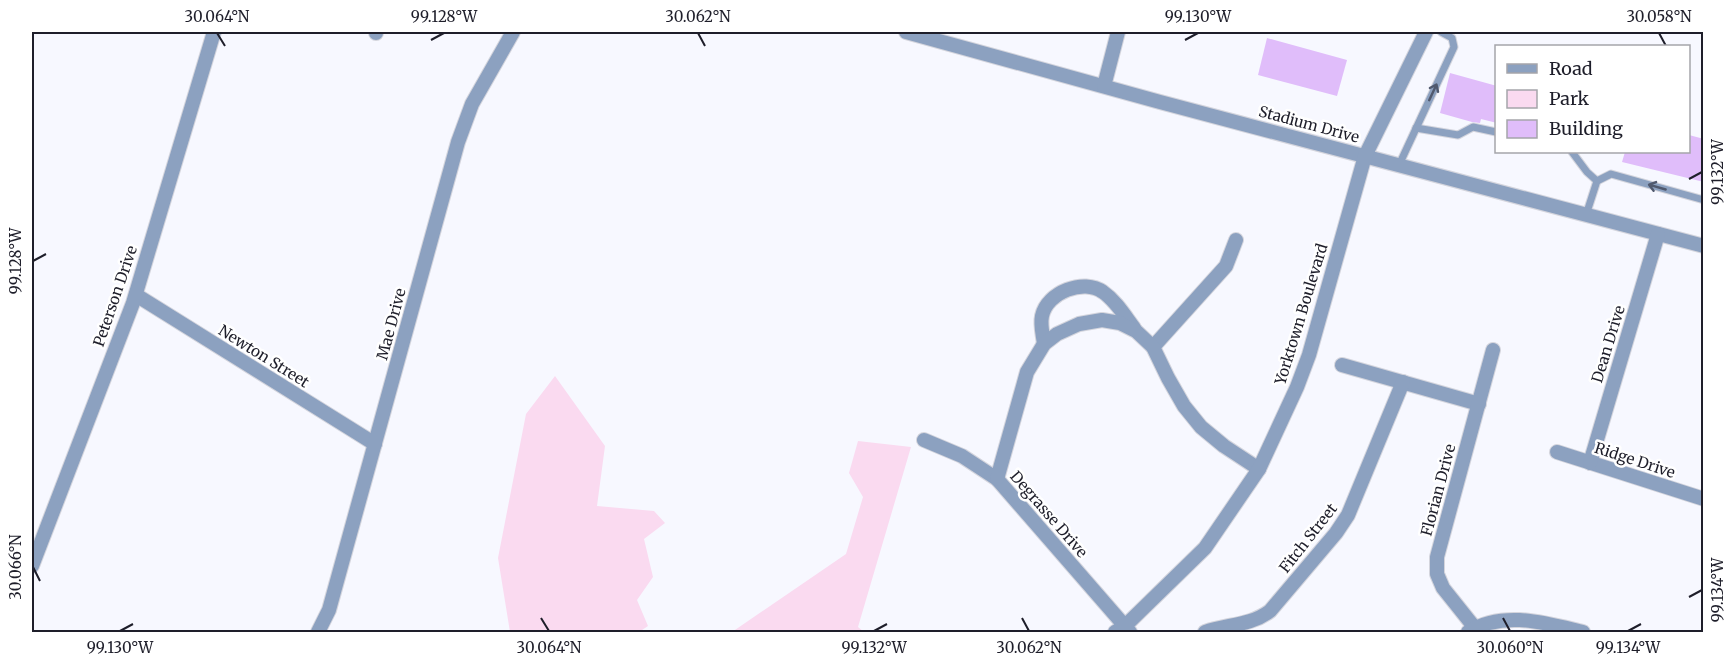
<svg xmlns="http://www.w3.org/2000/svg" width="1735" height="664" font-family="Merriweather,serif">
<rect width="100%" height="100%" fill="#f7f8ff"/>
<g fill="#fadaf0">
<polygon points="555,376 605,446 597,506 654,511 665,523 644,539 653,577 637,600 648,626 639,632 510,632 498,558 526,414"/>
<polygon points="858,441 911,447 858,627 864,632 732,632 846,554 863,497 849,473"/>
</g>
<g fill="#e0bdfa">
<polygon points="1267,38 1347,60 1337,96 1258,75"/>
<polygon points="1450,73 1497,86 1497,123 1481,119 1480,123 1472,122 1440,113"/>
<polygon points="1689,135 1704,139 1704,182 1622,162 1625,152 1689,152"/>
</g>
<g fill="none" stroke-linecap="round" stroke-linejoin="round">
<g stroke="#d4d5dd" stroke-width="9">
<g id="lane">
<polyline points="1416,128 1458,135 1473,127 1496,132"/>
<polyline points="1572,152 1587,172 1597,181"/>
<polyline points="1399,165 1454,47 1452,38 1441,32"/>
<polyline points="1586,215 1597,181 1611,174 1704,200"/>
</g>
</g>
<g stroke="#d4d5dd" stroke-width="16">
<g id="street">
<polyline points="906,32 1160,102 1704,246"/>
<polyline points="376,33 376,32"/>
<polyline points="1104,86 1118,32"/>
<polyline points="136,295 375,444"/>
<path d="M1044,344C1043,335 1040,325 1042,316C1047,292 1084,278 1103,292C1116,301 1125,316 1134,328"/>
<polyline points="1153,347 1226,266 1236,240"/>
<polyline points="1342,365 1479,404"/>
<polyline points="924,440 962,456 997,479 1130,632"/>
<polyline points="1557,452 1704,499"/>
<polyline points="1590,463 1658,234"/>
<polyline points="997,479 1027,372 1044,344 1057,334 1079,324 1102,320 1120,323 1136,331 1153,347 1168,378 1184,406 1201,427 1224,446 1259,469"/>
<polyline points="32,566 133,303 214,32"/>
<polyline points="1475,628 1443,588 1437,574 1437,557 1493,350"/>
<polyline points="318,632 329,610 458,142 472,104 513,32"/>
<polyline points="1115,632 1125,626 1205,548 1259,469 1297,387 1309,355 1365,156 1426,32"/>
<path d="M1205,632C1227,624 1250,626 1270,611L1336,533L1348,515L1403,382"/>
<path d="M1468,632C1504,610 1545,623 1583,632"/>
</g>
</g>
<use href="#lane" stroke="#8ca1c0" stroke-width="7"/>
<use href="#street" stroke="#8ca1c0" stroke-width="14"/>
</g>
<defs><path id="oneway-shaft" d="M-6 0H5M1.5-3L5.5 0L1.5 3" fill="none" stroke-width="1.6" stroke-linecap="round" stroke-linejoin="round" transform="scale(1.5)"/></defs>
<g stroke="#50596e">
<use href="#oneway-shaft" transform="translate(1433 92) rotate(-65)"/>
<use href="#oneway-shaft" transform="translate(1657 187) rotate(-164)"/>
</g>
<path fill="none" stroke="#1e1e2a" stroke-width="2" d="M217,33L225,46M698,33L705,46M1659,33L1666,46M431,40L444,33M1185,40L1198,33M1689,179L1702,172M33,261L46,254M33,567L40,581M1689,597L1702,590M541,618L549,631M1022,618L1029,631M1503,618L1510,631M120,631L133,624M874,631L887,624M1628,631L1641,624"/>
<g text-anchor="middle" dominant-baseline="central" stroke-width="5" stroke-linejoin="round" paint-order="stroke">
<g font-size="15" fill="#1e1e2a" stroke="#fff">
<text transform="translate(1309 124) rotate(15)">Stadium Drive</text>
<text transform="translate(115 296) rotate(-71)">Peterson Drive</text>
<text transform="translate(1301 314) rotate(-73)">Yorktown Boulevard</text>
<text transform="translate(391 324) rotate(-75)">Mae Drive</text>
<text transform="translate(1608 344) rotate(-73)">Dean Drive</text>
<text transform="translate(264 356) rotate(32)">Newton Street</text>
<text transform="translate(1635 460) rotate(18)">Ridge Drive</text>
<text transform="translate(1438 490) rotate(-75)">Florian Drive</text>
<text transform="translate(1049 514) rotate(49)">Degrasse Drive</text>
<text transform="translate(1308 538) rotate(-52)">Fitch Street</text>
</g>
</g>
<rect width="1735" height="664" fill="none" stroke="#ffffff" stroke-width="66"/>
<rect x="1495" y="45" width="195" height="108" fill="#ffffff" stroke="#a5a5aa" stroke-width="1.5"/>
<rect x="1507" y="64" width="30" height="9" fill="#8ca1c0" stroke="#a5a5aa" stroke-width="1.5"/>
<text x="1549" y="75" font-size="18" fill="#1e1e2a">Road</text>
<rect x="1507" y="90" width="30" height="18" fill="#fadaf0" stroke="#a5a5aa" stroke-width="1.5"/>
<text x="1549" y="105" font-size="18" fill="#1e1e2a">Park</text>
<rect x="1507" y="120" width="30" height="18" fill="#e0bdfa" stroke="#a5a5aa" stroke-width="1.5"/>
<text x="1549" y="135" font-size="18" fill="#1e1e2a">Building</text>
<rect x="33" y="33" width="1669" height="598" fill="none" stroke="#1e1e2a" stroke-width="2"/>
<g font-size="15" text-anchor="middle" fill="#1e1e2a">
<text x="217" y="22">30.064°N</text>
<text x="444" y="22">99.128°W</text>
<text x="698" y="22">30.062°N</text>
<text x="1198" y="22">99.130°W</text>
<text x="1659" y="22">30.058°N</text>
<text transform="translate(1718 172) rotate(-90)" y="5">99.132°W</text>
<text transform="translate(16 261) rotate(-90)" y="5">99.128°W</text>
<text transform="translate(16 567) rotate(-90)" y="5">30.066°N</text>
<text transform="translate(1718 590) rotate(-90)" y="5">99.134°W</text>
<text x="120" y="653">99.130°W</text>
<text x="549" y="653">30.064°N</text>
<text x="874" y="653">99.132°W</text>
<text x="1029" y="653">30.062°N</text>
<text x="1510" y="653">30.060°N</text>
<text x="1628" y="653">99.134°W</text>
</g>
</svg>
